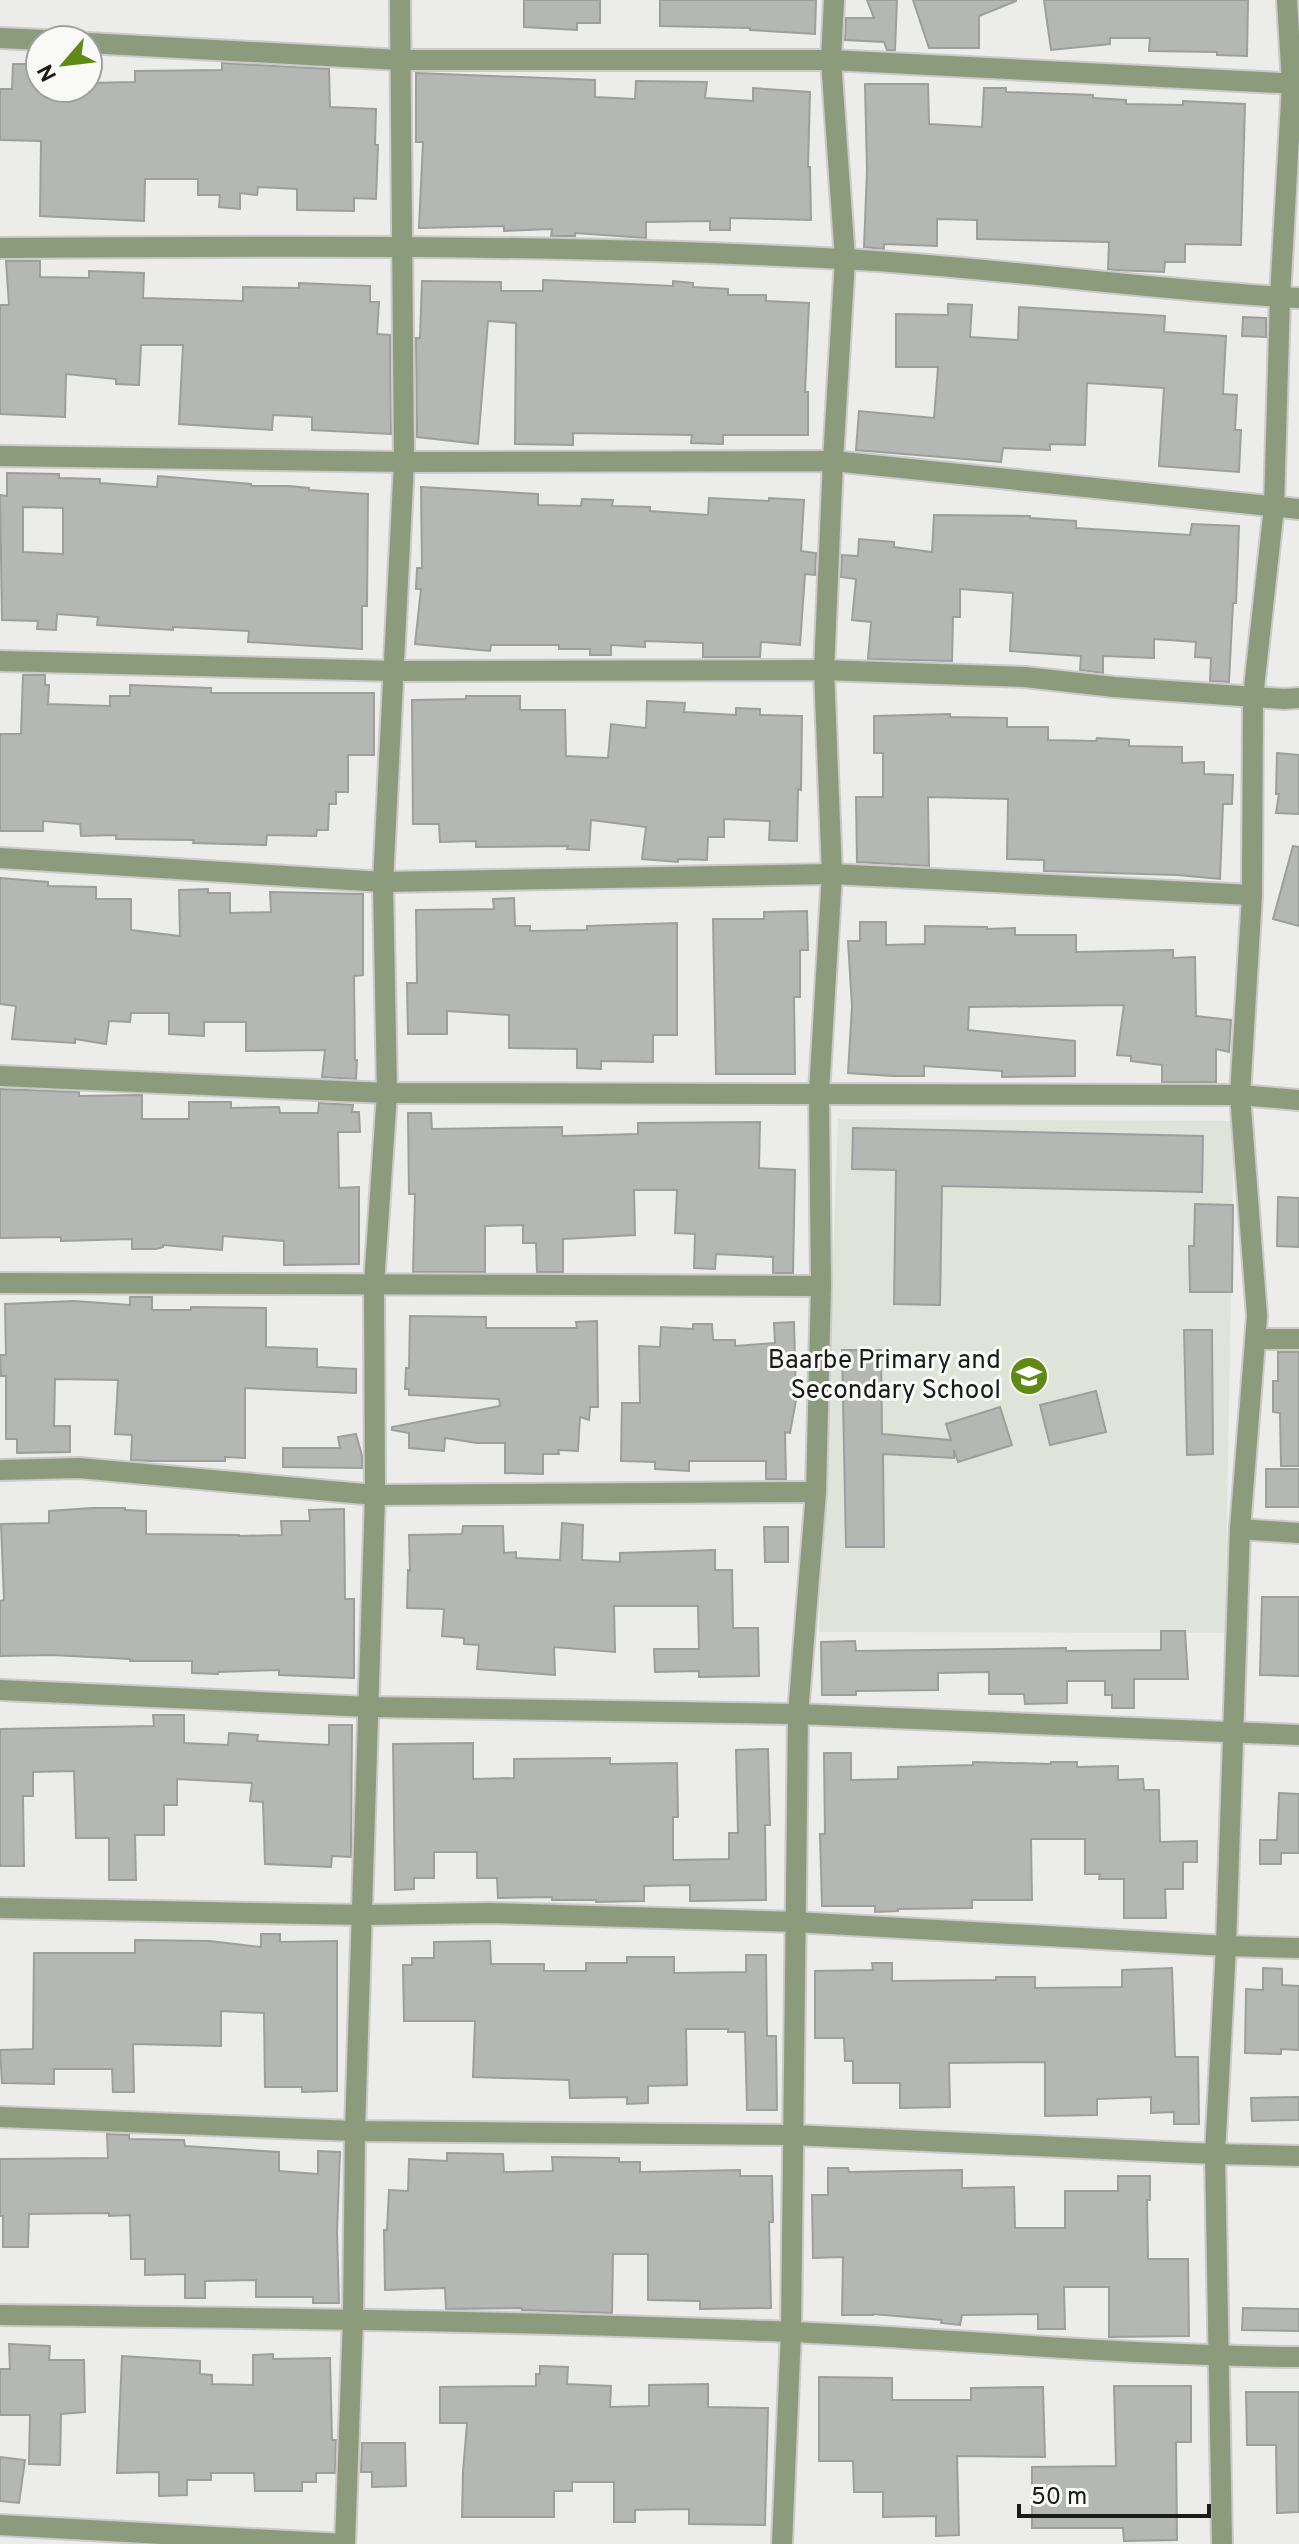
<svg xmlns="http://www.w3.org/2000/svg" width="1299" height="2544" font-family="Overpass,sans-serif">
<rect width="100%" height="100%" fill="#ecedea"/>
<polygon fill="#dfe4da" points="838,1119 1234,1121 1225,1633 819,1632"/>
<g fill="#b5b7b4" stroke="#9d9f9c" stroke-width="2" fill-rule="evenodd">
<polygon points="524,0 600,0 600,23 577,23 577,30 524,27"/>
<polygon points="660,0 816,0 815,34 750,30 750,28 660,26"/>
<polygon points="867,0 897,0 895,50 887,50 884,42 845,40 846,18 874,18"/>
<polygon points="913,0 1016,0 1016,1 979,16 979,48 929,48"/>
<polygon points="1044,0 1248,0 1247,56 1217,55 1217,52 1149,51 1150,38 1110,38 1110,44 1051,50"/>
<polygon points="222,63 329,69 330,107 376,109 375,145 378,145 376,199 354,198 354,211 297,210 297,189 258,187 257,195 240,193 240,209 219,207 220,195 198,195 198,179 145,179 144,221 40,216 41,141 0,140 0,89 12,89 13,64 40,64 40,88 88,88 88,83 135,82 135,71 222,70"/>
<polygon points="416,73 595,80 595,97 635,99 636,81 707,82 705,98 753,101 753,88 810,92 808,167 810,167 811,220 730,218 730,230 710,230 710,221 646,222 646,238 575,233 575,236 551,236 552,229 504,231 504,226 419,228 423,142 416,142"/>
<polygon points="865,84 928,84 929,124 982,127 984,88 1006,88 1006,92 1093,95 1093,98 1126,100 1126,104 1183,105 1183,101 1245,104 1241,245 1185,244 1185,262 1165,262 1164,272 1113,270 1108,269 1109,242 977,239 977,220 937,219 937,246 884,244 884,249 864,247 867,171"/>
<polygon points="6,261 40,261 40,277 89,278 89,271 144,273 143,298 243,301 243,287 299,288 299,283 370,286 370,302 379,302 377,334 390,335 391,434 312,430 312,417 273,415 272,430 179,424 183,345 141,345 139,385 116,384 116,379 66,374 65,417 0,414 0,305 9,305"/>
<polygon points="543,280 673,286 673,281 693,283 693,287 728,289 728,295 766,295 766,301 809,303 805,392 808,392 808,435 723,435 723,444 691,443 692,435 573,433 573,445 515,444 516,323 488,321 478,444 417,437 416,338 420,338 422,281 501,282 501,291 543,291"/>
<polygon points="948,304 972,305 970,337 1018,340 1019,307 1165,316 1164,332 1226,336 1223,394 1237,395 1235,430 1241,430 1239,472 1159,466 1164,388 1087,383 1085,445 1050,444 1050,450 1003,448 1001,462 856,450 859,411 934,418 938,367 896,367 896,314 948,315"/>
<polygon points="1243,317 1266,318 1266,337 1242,336"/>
<path d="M7,473L59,474V478L100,479V483L157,487L158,476L251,484V486H289L309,488V490L368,494L367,606H362V649L248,642L249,631L173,627V630L97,625L98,617L57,614L56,630L37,629L38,621L2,620L0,495L7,496ZM23,507L63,508V554L23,552Z"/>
<polygon points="421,487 538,494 538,505 581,506 582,499 613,500 612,506 650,507 650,511 708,515 709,498 769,501 769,498 804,500 801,551 816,553 815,575 805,574 800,645 761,642 760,657 703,657 703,643 645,641 645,647 611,645 611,655 590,655 590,649 559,649 559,645 491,645 490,651 415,644 421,589 416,589 417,568 422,568"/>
<polygon points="934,515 1030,516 1030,518 1076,521 1076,528 1190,535 1192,524 1239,526 1236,603 1233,603 1229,682 1210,681 1211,658 1195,657 1196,642 1154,639 1154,658 1103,656 1103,673 1080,670 1081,656 1010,651 1013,593 960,589 960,617 953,617 952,661 868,659 871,622 852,620 856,579 841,577 842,555 858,556 859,539 894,542 894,547 932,552"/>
<polygon points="23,675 45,675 45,685 49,685 48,704 110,706 110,696 130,696 130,685 211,688 211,693 374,693 374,755 348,755 348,792 336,792 336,804 329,804 328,830 317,830 316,836 267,835 266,845 193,843 194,840 116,839 116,835 81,836 80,824 43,821 43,831 0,831 0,734 21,734"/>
<polygon points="466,696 520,696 520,710 565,710 566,756 608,758 611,724 646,728 647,701 685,703 684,712 736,715 736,708 760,709 760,715 802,716 801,790 798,789 797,841 769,840 770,821 724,819 724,837 708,837 707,860 678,859 678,862 642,859 646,827 591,820 589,850 567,849 568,846 476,847 476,841 440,842 439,824 413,824 412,700 466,699"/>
<polygon points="950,714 950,717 1007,718 1007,727 1048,727 1048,740 1096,741 1097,738 1129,740 1129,746 1182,747 1182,763 1204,762 1204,774 1233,775 1232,804 1223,804 1220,879 1177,875 1044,871 1044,860 1007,859 1008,799 928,797 929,866 857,862 856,797 883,797 883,753 874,753 874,716"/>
<polygon points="1277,753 1299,755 1299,814 1276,813 1279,794 1276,794"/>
<polygon points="1293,846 1299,847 1299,926 1273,919"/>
<polygon points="0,878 48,882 48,886 96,887 96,899 131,899 131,930 180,936 179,890 208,889 208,893 230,893 230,913 271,912 270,892 363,894 363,975 354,976 355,1060 357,1060 356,1079 322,1077 325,1050 246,1051 246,1022 204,1022 204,1036 169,1034 169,1013 131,1013 130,1022 109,1021 106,1044 75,1039 75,1043 12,1039 16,1006 0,1004"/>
<polygon points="514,898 515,926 530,926 530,931 587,930 587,926 677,923 677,1035 653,1035 653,1062 601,1061 601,1069 577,1068 577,1049 509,1048 509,1015 447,1011 447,1034 408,1034 407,983 417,983 416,910 494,909 493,899"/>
<polygon points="807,911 808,950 800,950 800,997 794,997 795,1074 716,1074 713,919 764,919 764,912"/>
<polygon points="860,922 886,922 886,945 925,944 925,926 987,927 987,929 1015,928 1015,935 1076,935 1076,952 1173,950 1173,958 1195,957 1196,1016 1231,1020 1229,1052 1216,1049 1216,1082 1162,1082 1162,1065 1131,1061 1131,1056 1117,1055 1124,1005 969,1007 968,1030 1075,1041 1075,1076 1002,1077 1002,1071 924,1066 924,1076 892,1076 848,1073 852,1006 848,941 860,941"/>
<polygon points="0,1089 79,1092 79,1096 142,1095 142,1119 189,1119 189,1102 231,1102 231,1108 279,1107 280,1113 318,1113 319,1103 353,1105 352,1112 359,1112 360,1132 338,1132 339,1188 359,1187 359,1264 284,1265 284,1241 223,1236 222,1250 163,1245 163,1247 156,1249 132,1249 132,1239 61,1241 61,1237 0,1238"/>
<polygon points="408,1113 431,1113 432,1129 562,1127 562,1136 638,1134 638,1123 760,1122 759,1168 795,1170 793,1273 773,1273 773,1257 716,1254 715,1269 694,1268 695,1234 675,1233 677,1190 634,1190 635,1235 563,1239 563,1272 537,1272 536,1243 523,1243 523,1225 485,1226 485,1272 413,1272 415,1194 409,1194"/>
<polygon points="853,1128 1203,1136 1202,1192 942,1186 940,1305 894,1304 896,1170 852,1169"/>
<polygon points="1278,1197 1299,1198 1299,1247 1277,1246"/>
<polygon points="1195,1204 1233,1205 1232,1292 1190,1292 1189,1246 1194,1246"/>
<polygon points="130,1297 152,1297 152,1310 191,1310 191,1307 266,1308 266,1347 317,1349 317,1367 356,1369 356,1393 245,1388 245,1458 225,1457 225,1461 151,1461 131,1460 132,1435 115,1434 118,1380 55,1379 54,1426 70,1426 70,1452 17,1453 17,1439 6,1439 6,1376 1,1376 0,1355 6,1355 5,1304 74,1301 130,1305"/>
<polygon points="410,1316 486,1317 486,1328 577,1328 576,1322 597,1321 598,1407 590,1407 589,1420 580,1417 578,1451 558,1450 559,1454 543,1454 543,1474 505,1473 505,1443 477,1443 445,1438 444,1451 409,1448 409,1433 392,1430 392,1427 500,1406 499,1399 409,1395 409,1389 405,1389 406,1368 409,1368"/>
<polygon points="794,1322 796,1400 790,1433 785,1432 786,1479 766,1479 766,1461 689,1461 689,1471 655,1469 655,1462 621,1461 622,1403 640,1403 639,1346 660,1347 661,1327 693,1329 693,1324 712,1324 713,1340 735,1340 735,1346 775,1343 774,1323"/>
<polygon points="1184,1330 1212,1330 1213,1454 1187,1455"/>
<polygon points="842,1350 881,1350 882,1434 951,1440 946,1424 1000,1407 1012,1445 958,1462 954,1450 954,1458 883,1454 884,1547 846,1547"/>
<polygon points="1278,1352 1299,1352 1299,1466 1281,1466 1280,1413 1273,1412 1273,1381 1278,1381"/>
<polygon points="1096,1391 1106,1432 1050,1445 1040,1405"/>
<polygon points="356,1434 362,1456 362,1468 283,1467 283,1448 340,1448 338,1437"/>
<rect x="1266" y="1469" width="33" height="38"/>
<polygon points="92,1508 125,1508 125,1510 146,1511 146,1534 239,1535 239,1536 282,1535 281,1521 310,1521 309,1510 344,1509 345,1599 354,1599 354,1678 279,1675 279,1670 218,1672 218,1674 192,1673 192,1661 130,1661 130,1659 52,1655 0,1656 0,1601 4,1600 1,1524 49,1523 49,1511"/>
<polygon points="562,1523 583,1525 582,1560 620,1562 620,1553 715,1550 715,1570 732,1570 733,1628 758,1628 759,1676 699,1677 699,1671 655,1672 654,1649 699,1649 698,1606 614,1606 615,1652 554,1647 555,1675 477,1669 479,1645 464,1644 464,1638 442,1636 444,1609 407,1608 408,1570 410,1571 409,1535 462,1534 463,1526 503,1526 504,1553 516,1552 516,1558 560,1560"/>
<polygon points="764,1527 788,1527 788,1562 765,1562"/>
<polygon points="1262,1597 1299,1597 1299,1676 1260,1675"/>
<polygon points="1161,1631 1185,1631 1188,1679 1134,1679 1134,1708 1112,1708 1112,1695 1105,1695 1105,1681 1067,1681 1067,1703 1025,1704 1024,1694 989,1694 989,1672 938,1673 938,1690 856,1691 856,1695 822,1695 821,1642 855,1641 856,1651 1066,1648 1066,1651 1161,1650"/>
<polygon points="153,1715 184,1715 184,1743 228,1745 229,1733 258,1735 257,1741 329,1745 329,1725 352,1725 351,1857 332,1856 331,1867 265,1864 263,1802 250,1801 252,1783 177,1779 177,1805 164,1805 164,1835 135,1835 136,1880 109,1880 109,1838 76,1838 74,1771 33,1772 33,1796 23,1796 24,1866 0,1866 0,1729 154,1726"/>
<polygon points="473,1743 473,1779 514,1778 514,1759 610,1758 610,1764 677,1763 678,1817 673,1817 673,1860 729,1859 729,1833 738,1833 736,1750 768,1749 770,1825 765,1825 766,1900 690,1901 690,1885 644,1886 644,1901 596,1902 596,1900 552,1900 552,1897 498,1898 497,1878 477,1878 477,1852 434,1852 434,1878 414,1878 414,1889 395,1890 393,1744"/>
<polygon points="824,1753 851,1753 851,1780 898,1779 898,1767 973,1765 973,1762 1051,1764 1051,1762 1077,1762 1077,1767 1118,1766 1118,1780 1143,1779 1144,1790 1159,1790 1160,1842 1197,1841 1197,1862 1183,1862 1183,1889 1165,1889 1166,1918 1124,1918 1124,1879 1099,1879 1100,1874 1085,1874 1085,1839 1031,1839 1032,1900 972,1900 972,1908 898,1909 898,1911 875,1912 875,1906 822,1906 820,1834 825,1834"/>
<polygon points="1279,1793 1299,1794 1299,1853 1281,1853 1281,1864 1260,1864 1260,1840 1277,1840"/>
<polygon points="261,1934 280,1934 280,1942 337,1941 337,2091 302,2092 302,2087 265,2087 264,2013 221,2011 221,2046 133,2044 134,2092 113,2092 112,2069 54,2069 54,2084 2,2083 0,2050 33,2049 34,1953 135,1953 135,1940 210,1941 261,1947"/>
<polygon points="490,1941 491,1964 544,1964 544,1971 586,1971 586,1963 627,1963 627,1957 674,1957 674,1973 746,1972 746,1955 766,1955 767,2036 776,2036 777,2110 747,2110 745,2032 728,2032 728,2029 686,2029 687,2085 648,2086 648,2103 627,2104 627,2097 570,2098 569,2080 473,2077 475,2021 404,2021 403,1965 412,1965 412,1958 434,1958 434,1942"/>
<polygon points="872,1963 892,1963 892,1981 996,1980 996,1977 1035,1977 1035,1988 1122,1987 1122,1970 1172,1968 1175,2057 1198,2057 1199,2124 1174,2124 1174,2112 1151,2113 1151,2097 1097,2099 1097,2115 1045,2116 1045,2062 949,2063 950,2107 900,2108 900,2083 853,2083 853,2061 845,2061 844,2038 815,2038 815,1971 873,1970"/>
<polygon points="1263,1968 1282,1969 1282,1985 1299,1986 1299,2050 1281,2049 1281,2054 1245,2053 1246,1989 1263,1990"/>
<polygon points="1299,2097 1299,2120 1252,2121 1251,2098"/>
<polygon points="107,2134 129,2135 129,2139 184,2140 185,2146 279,2152 279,2171 318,2174 318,2151 340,2152 337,2232 339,2303 313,2303 313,2297 256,2297 256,2280 205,2281 205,2298 185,2298 185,2274 145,2275 145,2259 131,2259 130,2215 109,2216 109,2213 29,2214 28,2247 3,2247 3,2216 0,2216 0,2159 108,2158"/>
<polygon points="447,2153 503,2154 504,2172 553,2171 552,2157 619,2158 619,2162 640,2162 640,2172 740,2170 740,2176 772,2176 773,2222 769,2222 771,2308 700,2309 700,2301 648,2300 648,2254 613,2254 612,2313 522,2310 522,2308 446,2309 445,2288 385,2290 384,2230 387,2230 389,2190 408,2191 409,2159 447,2161"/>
<polygon points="828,2168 848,2168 849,2172 962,2170 962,2188 1014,2187 1015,2228 1065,2228 1065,2191 1118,2191 1118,2176 1150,2176 1150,2200 1147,2200 1148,2259 1188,2259 1189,2336 1109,2337 1109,2287 1064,2287 1065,2329 1038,2329 1038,2314 962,2315 960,2325 941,2323 942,2320 873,2314 873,2315 842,2315 843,2257 813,2258 812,2195 828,2195"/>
<polygon points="1243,2308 1299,2309 1299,2331 1242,2330"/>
<polygon points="9,2344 50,2346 49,2360 84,2360 85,2412 61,2414 60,2465 29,2464 30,2415 0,2415 0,2369 10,2369"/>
<polygon points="273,2354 273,2359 330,2358 332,2440 336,2440 335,2473 316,2473 316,2482 302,2482 302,2491 255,2491 254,2473 211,2473 211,2480 187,2480 187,2495 159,2496 159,2472 117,2473 122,2356 200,2361 200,2374 212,2375 212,2384 253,2385 253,2355"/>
<polygon points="540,2366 568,2367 567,2384 611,2386 610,2407 649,2406 649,2385 708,2384 708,2407 768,2408 765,2525 689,2524 689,2509 635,2510 635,2522 614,2522 614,2482 572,2482 572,2491 554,2491 554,2517 462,2517 463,2472 467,2423 440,2423 440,2387 536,2386 536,2374 540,2374"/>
<polygon points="819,2377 892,2378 892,2400 971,2400 971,2388 1043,2387 1045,2457 957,2456 959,2535 936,2536 936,2516 883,2517 883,2492 854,2492 853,2461 819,2461"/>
<polygon points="1114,2386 1191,2386 1191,2442 1176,2442 1177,2540 1124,2541 1123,2528 1032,2528 1032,2467 1116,2466"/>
<polygon points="1246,2392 1299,2392 1299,2512 1277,2513 1276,2445 1247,2445"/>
<polygon points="362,2443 405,2443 406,2486 372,2487 372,2472 361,2472"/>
<polygon points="0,2457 25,2460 19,2503 0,2501"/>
</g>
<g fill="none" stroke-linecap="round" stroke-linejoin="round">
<g stroke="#cacbc9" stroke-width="24">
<g id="minor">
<path d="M0,248C281,246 562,244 843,259C995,267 1147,290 1299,298"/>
<polyline points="0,456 404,462 833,461 1299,509"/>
<polyline points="0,661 395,671 824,670 1025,677 1114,687 1284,699 1299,698"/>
<polyline points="0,858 383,882 832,874 1252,895"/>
<polyline points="0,1076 387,1093 1240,1095 1299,1100"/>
<polyline points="0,1283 821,1286"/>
<polyline points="1256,1339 1299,1339"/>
<polyline points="0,1470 79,1468 375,1495 816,1492"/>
<polyline points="1240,1529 1299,1533"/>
<polyline points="0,1690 370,1707 798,1714 1299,1735"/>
<polyline points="0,1908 364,1915 489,1913 794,1922 1226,1946 1299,1948"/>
<polyline points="0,2117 355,2131 792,2135 1215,2154 1299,2156"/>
<path d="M0,2315C263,2318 527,2321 790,2332C960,2339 1129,2356 1299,2357"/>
<polyline points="0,2525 343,2544"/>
<polyline points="345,2544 353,2319 355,2131 375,1495 374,1284 387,1093 383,882 404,462 400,0"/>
<polyline points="782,2544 791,2332 798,1714 816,1492 821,1286 819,1093 832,874 824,670 833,461 845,259 831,60 834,0"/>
<polyline points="1222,2544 1215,2154 1226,1946 1240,1529 1257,1316 1240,1095 1252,895 1253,697 1274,507 1280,297 1292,84 1287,0"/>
</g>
</g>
<g stroke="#cacbc9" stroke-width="24">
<g id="tertiary">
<polyline points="0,38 43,40"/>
<polyline points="88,43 400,60 831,60 1299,84"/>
</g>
</g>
<use href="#minor" stroke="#8d9b7d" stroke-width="20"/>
<use href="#tertiary" stroke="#8d9b7d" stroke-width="20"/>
</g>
<defs>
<g id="school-disc" transform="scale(2)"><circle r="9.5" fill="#608916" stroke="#f9faf7"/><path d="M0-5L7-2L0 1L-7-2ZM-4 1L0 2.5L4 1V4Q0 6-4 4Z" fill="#fff"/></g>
</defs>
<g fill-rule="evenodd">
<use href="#school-disc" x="1029" y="1376"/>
</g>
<g text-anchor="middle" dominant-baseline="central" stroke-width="6" stroke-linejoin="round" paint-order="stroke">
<g font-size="26" fill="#191a19" stroke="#f9faf7" text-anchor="end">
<text x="1001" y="1361">Baarbe Primary and<tspan x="1001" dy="30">Secondary School</tspan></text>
</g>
</g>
<g transform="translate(64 64) rotate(242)"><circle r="38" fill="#f9faf7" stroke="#9fa09e" stroke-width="2"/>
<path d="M0-6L14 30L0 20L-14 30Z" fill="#608916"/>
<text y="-12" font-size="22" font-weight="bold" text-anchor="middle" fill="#191a19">N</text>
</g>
<path d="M1019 2504v12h190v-12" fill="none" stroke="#191a19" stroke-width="4"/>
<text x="1031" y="2504" font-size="24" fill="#191a19" stroke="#f9faf7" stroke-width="6" paint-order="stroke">50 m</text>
</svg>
